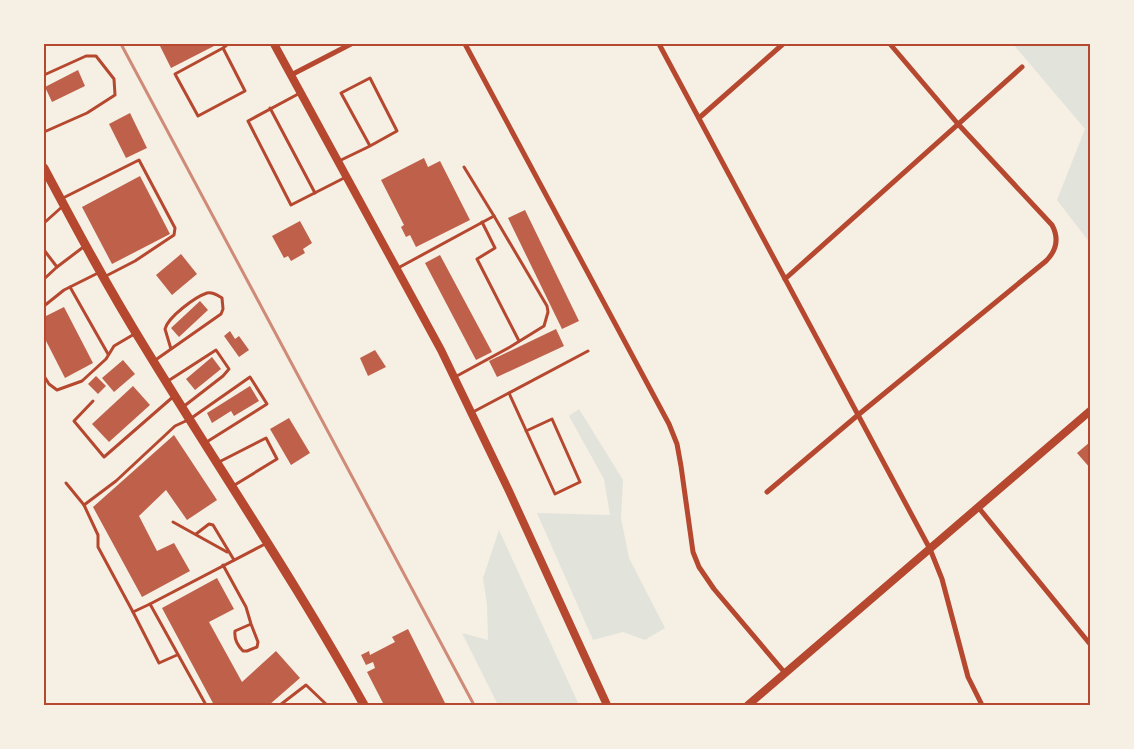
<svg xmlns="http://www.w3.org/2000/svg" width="1134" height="749" font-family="'Work Sans',sans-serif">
<rect width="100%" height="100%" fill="#f6efe4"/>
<g fill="#e2e4dc">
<polygon points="1013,44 1090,44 1090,243 1057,200 1085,129"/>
<polygon points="579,409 623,480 621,518 629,558 665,628 645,640 623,632 593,640 537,513 610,515 604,479 569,416"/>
<polygon points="499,530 579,705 498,705 462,633 488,640 487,605 483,578"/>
</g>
<g fill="#bf614a">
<polygon points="159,44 218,44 171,68"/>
<polygon points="78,70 85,86 52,102 45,87"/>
<polygon points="130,113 147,148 126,158 109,124"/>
<polygon points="424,158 428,167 440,161 470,220 416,247 410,235 406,237 401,227 404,225 381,180"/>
<polygon points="140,176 170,234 112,264 82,207"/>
<polygon points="525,210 579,321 562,329 508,218"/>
<polygon points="300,221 312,243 303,249 305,253 291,261 288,256 284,258 272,236"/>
<polygon points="181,254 197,274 172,295 156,275"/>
<polygon points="440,255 492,352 476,360 425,263"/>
<polygon points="200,301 208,310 179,337 171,328"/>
<polygon points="64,307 93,363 65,378 44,337 44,317"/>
<polygon points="556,329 564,346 497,377 489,361"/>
<polygon points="230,331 235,339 239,336 249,350 239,357 224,336"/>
<polygon points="375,350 386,367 368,376 360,358"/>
<polygon points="212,357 221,369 195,390 186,379"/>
<polygon points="123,360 135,374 114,392 102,378"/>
<polygon points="96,376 106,386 98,394 88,384"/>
<polygon points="133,386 150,405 109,442 92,424"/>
<polygon points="250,386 259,401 234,416 231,411 212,423 207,413"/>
<polygon points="289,418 310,453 291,465 270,429"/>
<polygon points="174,435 217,500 187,520 166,490 139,516 157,551 174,543 190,571 142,597 93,507"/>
<polygon points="1090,442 1090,468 1077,453"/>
<polygon points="217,578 234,609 209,622 242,682 276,651 300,678 269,705 214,705 162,608"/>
<polygon points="408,629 446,705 384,705 367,672 375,668 373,662 366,665 361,655 369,651 370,655 395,642 392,637"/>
</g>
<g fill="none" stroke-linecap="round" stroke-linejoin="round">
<g stroke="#b5482f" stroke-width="3">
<polyline points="223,48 245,91 198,116 175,74 223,48 228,44"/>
<polyline points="44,75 86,56 96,56 114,79 115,95 87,113 44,132"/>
<polyline points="300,93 248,121 291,205 346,177"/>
<polyline points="270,108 315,193"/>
<polyline points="339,161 366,148 370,146 397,131 370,78 341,93 370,146"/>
<polyline points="464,167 494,216"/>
<polyline points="61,199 139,160 175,228 174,235 135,261 104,277"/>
<polyline points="482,222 495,248 477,259 519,341"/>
<polyline points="44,223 63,206"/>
<polyline points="44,250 57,267 86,245"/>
<polyline points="398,268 494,216 547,306 548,312 544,326 510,347 455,377"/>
<polyline points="44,279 57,267"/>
<polyline points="70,287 108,354"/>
<polyline points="44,306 64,290 100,272"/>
<path d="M154,361L221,314L223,309L222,298C217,295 213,292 207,293C195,297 168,317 165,329L171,349"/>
<polyline points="44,376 49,384 57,390 82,381 106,359 114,346 136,333"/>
<polyline points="168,381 216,350 229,369 223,376 183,407"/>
<polyline points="509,393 555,494 580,482 552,419 526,431"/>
<polyline points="93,401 74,421 104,457 174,396"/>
<polyline points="473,412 588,351"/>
<polyline points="219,462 266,438 277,459 233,486"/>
<polyline points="66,483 84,505"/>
<polyline points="173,522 227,552"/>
<polyline points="196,534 209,524 213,525 234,560"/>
<path d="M223,565L246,607L251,624L235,631C234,639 237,645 243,651H247L257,647L258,642L251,624"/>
<polyline points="150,604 133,612 98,547 98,535 84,505 116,481 175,426 190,419 250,377 267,404 205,443"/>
<polyline points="133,612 159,663 177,655"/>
<polyline points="206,705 150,604 267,543"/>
<polyline points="280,705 306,685 327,705"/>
</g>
<g stroke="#b5482f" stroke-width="5">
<polyline points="465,44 669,424 677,444 681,466 693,552 699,567 714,589 785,673"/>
<polyline points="659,44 930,549 942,579 968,677 982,705"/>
<polyline points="291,75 351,44"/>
<polyline points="699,118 783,44"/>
<polyline points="785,279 1022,67"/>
<path d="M767,492L858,415L1046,261C1057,250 1059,238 1052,225L958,124L890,44"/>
<polyline points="978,507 1090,644"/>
</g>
<g stroke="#b5482f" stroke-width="8">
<polyline points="274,44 441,350 509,491 607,705"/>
<polyline points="748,705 1090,411"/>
</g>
<path stroke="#b5482f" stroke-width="9" d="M44,168C76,228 108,288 144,346C217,466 296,582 364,705"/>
<polyline stroke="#cf8b77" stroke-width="3" points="121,44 474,705"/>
</g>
<rect width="1134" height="749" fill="none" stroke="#f6efe4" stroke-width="90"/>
<rect x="45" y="45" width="1044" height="659" fill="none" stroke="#b5482f" stroke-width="2"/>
</svg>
